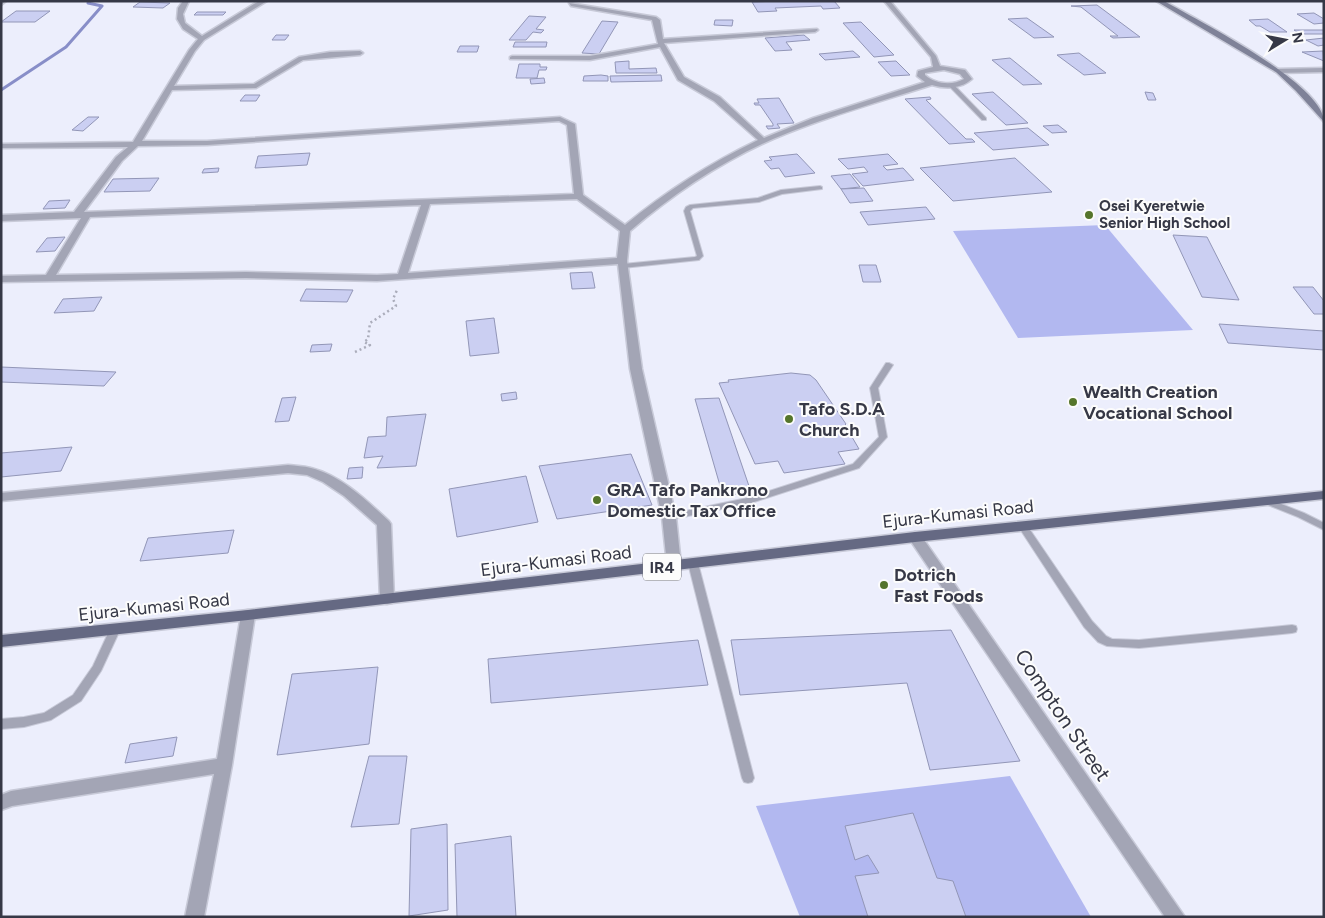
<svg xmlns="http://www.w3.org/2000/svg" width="1325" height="918" font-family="Figtree,sans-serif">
<rect width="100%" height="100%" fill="#eceefc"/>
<g fill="#b2b8f0">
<polygon points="1105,225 1193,330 1018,338 953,231"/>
<polygon points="1010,776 1091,917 800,917 756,806"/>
</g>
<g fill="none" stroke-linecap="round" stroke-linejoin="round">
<polyline stroke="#888ec8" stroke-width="3" points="1,90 66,47 102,6 88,3 90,1"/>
</g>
<g fill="#cbcff2" stroke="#9296b7">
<polygon points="780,1 834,1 840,8 823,9 821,6 775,8 777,11 758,12 752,2"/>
<polygon points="140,2 170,3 163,8 133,7"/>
<polygon points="1097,5 1140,37 1113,38 1110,36 1118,36 1081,7 1071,6"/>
<polygon points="16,11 50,11 35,22 1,22"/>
<polygon points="197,12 226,12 223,15 194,15"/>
<polygon points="1314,13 1324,19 1324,23 1314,24 1297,14"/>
<polygon points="529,16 546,17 536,29 544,30 541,33 533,32 526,40 509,40"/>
<polygon points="1027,18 1054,37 1034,38 1008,19"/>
<polygon points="1268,19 1287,32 1270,32 1260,26 1256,26 1249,20"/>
<polygon points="715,20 733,20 732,26 714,25"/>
<polygon points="602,21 618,22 599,54 582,53"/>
<polygon points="861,22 894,55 874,57 843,23"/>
<polygon points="1294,30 1324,30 1324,34 1300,34"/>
<polygon points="276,35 289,35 285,40 272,40"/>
<polygon points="804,35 810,40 786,42 792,50 775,51 765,38"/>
<polygon points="1324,38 1324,45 1318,46 1306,40"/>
<polygon points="515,42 547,42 546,47 513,47"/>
<polygon points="460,46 479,46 477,52 457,52"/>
<polygon points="853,51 860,57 825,60 819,54"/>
<polygon points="1323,51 1324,61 1302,52"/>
<polygon points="1079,53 1106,73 1084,75 1057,55"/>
<polygon points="1010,58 1042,84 1023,85 992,60"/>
<polygon points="629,61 629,69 656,68 657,73 616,73 615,62"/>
<polygon points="896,61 910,75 891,76 878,62"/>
<polygon points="519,64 540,64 540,67 547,67 546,70 539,70 537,78 516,78"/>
<polygon points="601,75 608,76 608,81 583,81 584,76"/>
<polygon points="661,75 662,81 611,82 610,76"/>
<polygon points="544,78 545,83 531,84 530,79"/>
<polygon points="993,92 1028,123 1006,125 972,94"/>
<polygon points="1145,92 1153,93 1156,100 1148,100"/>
<polygon points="245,95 260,95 256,101 240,101"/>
<polygon points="930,97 931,99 926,100 966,139 972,139 975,142 949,144 905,99"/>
<polygon points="779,98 794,123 777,124 780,128 768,129 766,126 773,126 773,124 760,105 755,105 754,103 759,103 757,99"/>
<polygon points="88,117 99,117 83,131 72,130"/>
<polygon points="1058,125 1067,132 1052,133 1043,126"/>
<polygon points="1028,128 1049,145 993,150 974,133"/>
<polygon points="310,153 307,165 255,168 258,156"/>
<polygon points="797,154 815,173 785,177 779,168 771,169 764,161 772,160 769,157"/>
<polygon points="888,154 898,164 883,166 887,170 903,168 914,180 863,186 852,174 868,172 864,167 848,169 838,159"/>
<polygon points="1015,158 1052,192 953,201 920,168"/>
<polygon points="219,168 218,172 202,173 204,169"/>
<polygon points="850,174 860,187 841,189 831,176"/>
<polygon points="159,178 150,191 104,192 113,179"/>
<polygon points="864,188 873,201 850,203 841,189"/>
<polygon points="70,200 65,208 43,209 49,201"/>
<polygon points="926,207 935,219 868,225 860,212"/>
<polygon points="1173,235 1207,237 1239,300 1202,297"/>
<polygon points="65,237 55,251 36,252 47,238"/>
<polygon points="859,265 876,265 881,282 863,282"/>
<polygon points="592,272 595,288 572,289 570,273"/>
<polygon points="1293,287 1313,287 1324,301 1324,314 1314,314"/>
<polygon points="306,289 353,290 347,302 300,301"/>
<polygon points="102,297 94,311 54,313 63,299"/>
<polygon points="494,318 499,353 470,356 466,321"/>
<polygon points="1219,324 1324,331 1324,350 1228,343"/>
<polygon points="332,344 330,351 310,352 312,345"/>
<polygon points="1,367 116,372 104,386 1,382"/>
<polygon points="791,373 810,375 816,380 846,424 845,425 859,449 838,452 845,464 784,473 778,461 755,464 719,383 729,382 728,380"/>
<polygon points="516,392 517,399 502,401 501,394"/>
<polygon points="296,397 289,421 275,422 282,398"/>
<polygon points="719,398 751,492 723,496 695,399"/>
<polygon points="426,414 416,466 377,468 383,456 364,458 368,437 386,436 387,417"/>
<polygon points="72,447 61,471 1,477 1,453"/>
<polygon points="631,454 652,505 557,519 539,466"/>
<polygon points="363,467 362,478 347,479 349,468"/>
<polygon points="526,476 538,522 457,537 449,489"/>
<polygon points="234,530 228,553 140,561 148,538"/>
<polygon points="951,630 1020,761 930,770 907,683 740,695 731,640"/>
<polygon points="698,640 708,685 491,703 488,659"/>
<polygon points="378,667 369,744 277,755 292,674"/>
<polygon points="177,737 173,756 125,763 130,744"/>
<polygon points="369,756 407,756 399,824 351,827"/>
<polygon points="913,813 937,878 953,881 966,917 868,917 855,876 879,873 868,855 855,860 845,826"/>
<polygon points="447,824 448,910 409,916 411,829"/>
<polygon points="511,836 516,917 457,917 455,844"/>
</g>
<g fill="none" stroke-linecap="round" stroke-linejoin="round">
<g stroke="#c8cad8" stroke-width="2">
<g id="lane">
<polygon points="949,84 953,84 986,118 986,120 982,120 949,86"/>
<polygon points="820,186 822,187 822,189 782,194 759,202 693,208 690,211 703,256 699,260 623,268 620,266 623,264 695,257 697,256 684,211 686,207 690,205 758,198 781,190"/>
<polygon points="886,363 889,363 893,365 878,388 887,437 859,468 751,503 669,520 666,519 664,517 666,515 747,498 853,464 879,437 870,388"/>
<polygon points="1266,498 1304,513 1324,523 1324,530 1298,517 1263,503 1261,501 1263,499"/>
<polygon points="1023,523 1026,524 1092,621 1106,636 1112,639 1139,640 1292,625 1296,626 1297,629 1296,632 1292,633 1139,648 1107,646 1098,642 1084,627 1018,526"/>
<polygon points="693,560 696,561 698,563 754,778 752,782 748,783 744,782 742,778 688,563 690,561"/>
<polygon points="115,626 119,627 120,630 101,671 81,701 51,720 24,727 1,729 1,719 24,717 44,713 73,695 93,666 111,627"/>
</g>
</g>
<g stroke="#c8cad8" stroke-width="3">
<g id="street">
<polygon points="1,1 6,1 1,5"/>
<path d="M183,1H189L183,14L185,23L202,36L259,1H267L204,40L195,51L174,86L254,84L299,57L330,52L360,51L363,53L360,55L303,60L256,88L172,90L142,141H207L560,117L575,124L583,195L625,225C665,192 710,163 758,140L714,101L678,80L660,47L590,60L510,59V57L512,56H590L658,44L652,20L571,6L569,3L656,17L660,20L663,39L817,29L818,30L815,32L664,43L684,77L720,97L764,138L813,118L925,82L917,76L918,71L933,67L931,57L884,1H890L936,56L940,66L965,70L972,79C961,89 945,89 932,85C879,102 825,117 773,139C721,162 673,194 630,231L627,261L642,369L676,517L681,565L679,568H669L667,565L662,517L630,369L618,264L377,281L246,278L1,282V276L46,275L81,218L1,221V215L74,212L116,157L128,147L1,148V144L133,142L189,50L198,39L183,29L177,19L178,8ZM944,70L960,74L964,79C952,86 935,84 925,75V73ZM559,121L567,125L574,194L84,212L122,161L138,146L207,145ZM577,199L620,231L617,258L408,273L430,204ZM421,205L398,274L377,275L246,272L56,275L90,217Z"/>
<polygon points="1324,68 1324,72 1278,73 1274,71 1278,69"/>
<path d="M288,465C296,466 304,466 311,468C342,476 366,500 389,521L391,524L394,599L392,603L387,604L382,603L380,599L377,525L344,496L323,482L307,475L288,473L1,501V493Z"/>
<polygon points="915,532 920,534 1185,917 1165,917 910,540 908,537 910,534"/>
<polygon points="248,610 253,611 255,615 232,765 204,917 185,917 214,774 12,806 1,810 1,795 11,791 217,759 241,615 243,611"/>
</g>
</g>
<g stroke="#c8cad8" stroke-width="3">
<path id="secondary" d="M1156,1H1164C1197,20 1324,84 1324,122L1296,91L1276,72Z"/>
</g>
<g stroke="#c8cad8" stroke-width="3">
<polygon id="primary" points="1324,491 1324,499 915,542 248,620 1,647 1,635 248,610 915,532"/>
</g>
<polyline stroke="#abadbb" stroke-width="2.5" stroke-dasharray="2 3" stroke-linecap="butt" points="355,352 370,345 364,342 368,339 370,323 396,306 393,299 397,290"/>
<use href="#lane" fill="#a3a5b5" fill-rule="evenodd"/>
<use href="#street" fill="#a3a5b5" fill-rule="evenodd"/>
<use href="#secondary" fill="#7f8298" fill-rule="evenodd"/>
<use href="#primary" fill="#656983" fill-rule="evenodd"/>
</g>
<g fill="#55752c" stroke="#fcfcfc" stroke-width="2">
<circle cx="1089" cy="215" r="5"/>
<circle cx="1073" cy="402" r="5"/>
<circle cx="789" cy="419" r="5"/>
<circle cx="597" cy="500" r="5"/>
<circle cx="884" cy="585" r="5"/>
</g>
<g text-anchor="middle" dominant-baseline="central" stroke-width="4" stroke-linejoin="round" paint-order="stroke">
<g font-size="15" font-weight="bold" fill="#363846" stroke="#fcfcfc" text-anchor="start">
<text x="1099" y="206">Osei Kyeretwie<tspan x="1099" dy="17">Senior High School</tspan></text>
</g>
<rect fill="#fcfcfc" stroke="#71737d" stroke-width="1" x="643" y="553.5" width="38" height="27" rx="4"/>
<g font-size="16" font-weight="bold" fill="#363846">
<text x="662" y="567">IR4</text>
</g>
<g font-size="18" font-weight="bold" fill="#363846" stroke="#fcfcfc" text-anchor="start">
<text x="1083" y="392">Wealth Creation<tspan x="1083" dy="21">Vocational School</tspan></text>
<text x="799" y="409">Tafo S.D.A<tspan x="799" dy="21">Church</tspan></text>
<text x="607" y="490">GRA Tafo Pankrono<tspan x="607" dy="21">Domestic Tax Office</tspan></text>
<text x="894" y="575">Dotrich<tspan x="894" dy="21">Fast Foods</tspan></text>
</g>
<g font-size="18" fill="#363846" stroke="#fcfcfc">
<text transform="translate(958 514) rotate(-6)">Ejura-Kumasi Road</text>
<text transform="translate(556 561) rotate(-7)">Ejura-Kumasi Road</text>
<text transform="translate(154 607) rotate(-6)">Ejura-Kumasi Road</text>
</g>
<g font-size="21" fill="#363846" stroke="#fcfcfc">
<text transform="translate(1063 715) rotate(56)">Compton Street</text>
</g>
</g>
<rect width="1325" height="918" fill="none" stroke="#363846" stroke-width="5"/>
<g transform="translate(1285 40) rotate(80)" stroke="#fcfcfc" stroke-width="4" paint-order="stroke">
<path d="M0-4L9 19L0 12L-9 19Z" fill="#363846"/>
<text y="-8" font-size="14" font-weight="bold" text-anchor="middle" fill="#363846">N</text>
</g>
</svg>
